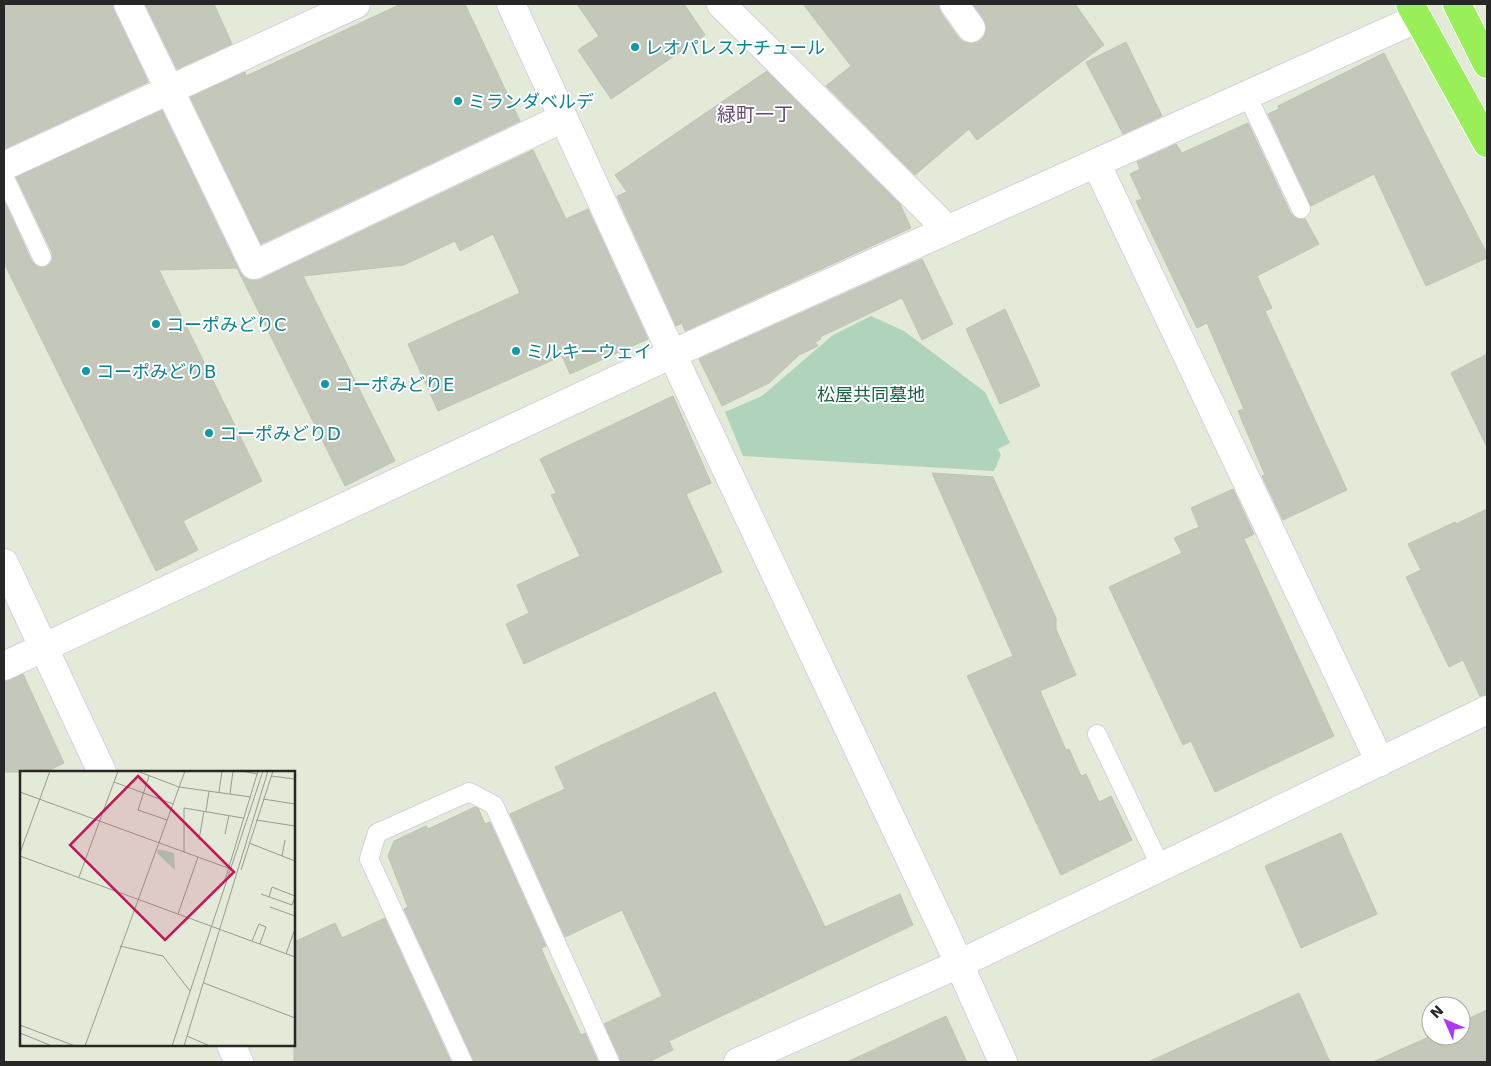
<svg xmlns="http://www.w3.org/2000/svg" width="1491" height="1066" font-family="'DejaVu Sans','Noto Sans JP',sans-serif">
<rect width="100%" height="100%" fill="#e3ead8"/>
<polygon fill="#afd4bb" points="871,316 904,331 985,392 1010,443 998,449 1001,455 994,471 743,456 725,412 762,396 833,335"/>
<g fill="#c3c8bb" stroke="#bdc5b2">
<polygon points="4,4 113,4 148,82 4,149"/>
<polygon points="145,4 214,4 232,44 177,69"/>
<polygon points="401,4 465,4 520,121 261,244 190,97 245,72 246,76"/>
<polygon points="577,4 684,4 705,35 611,99 578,50 599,36"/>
<polygon points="803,4 939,4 941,13 958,37 964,42 972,44 980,40 985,35 987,27 973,4 1075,4 1104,45 977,140 969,129 915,175 826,86 851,66"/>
<polygon points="1126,42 1162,116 1123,134 1086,62"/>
<polygon points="1384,53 1487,254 1487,258 1426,286 1374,174 1311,206 1268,114 1279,109 1278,106"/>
<polygon points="767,71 900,204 911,228 685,331 682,323 676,326 617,196 627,192 615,175"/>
<polygon points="162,110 240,272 245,278 252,280 261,279 533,150 566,219 588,209 648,339 570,374 562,356 438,411 408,344 520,293 493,234 460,251 455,241 404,265 303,276 395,461 345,486 237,268 159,270 262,481 183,521 198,550 156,571 4,263 4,200 32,262 41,267 47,266 52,258 52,252 16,177"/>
<polygon points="1248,123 1291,214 1300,219 1305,219 1319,244 1257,276 1272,308 1265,311 1347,490 1283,520 1262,476 1265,475 1238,411 1244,409 1207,323 1197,328 1136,201 1142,199 1130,174 1140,169 1137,162 1176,144 1182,153"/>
<polygon points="922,259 953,324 922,340 902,298 820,337 821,339 815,342 818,346 799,355 769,383 722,406 699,359"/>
<polygon points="1005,309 1040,386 1000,404 966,329"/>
<polygon points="1487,354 1487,447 1451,373"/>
<polygon points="673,396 711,483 686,494 722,572 524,664 506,624 529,613 517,585 580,556 551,495 556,493 540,459"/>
<polygon points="932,473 993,477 1056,618 1056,629 1076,675 1040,691 1066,750 1069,749 1081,776 1086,774 1099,802 1111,796 1132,840 1061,875 967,676 1013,656"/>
<polygon points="1233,489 1254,534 1244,539 1334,736 1215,792 1191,741 1183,745 1109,587 1182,553 1174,538 1199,527 1191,508"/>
<polygon points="1487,509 1487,695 1480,696 1463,660 1449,667 1406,577 1421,570 1408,544 1455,522 1456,524"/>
<polygon points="23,674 64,763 46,772 4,772 4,681"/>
<polygon points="715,692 825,927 900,894 913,925 669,1041 673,1050 649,1062 620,1062 604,1024 662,996 622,910 565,937 510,814 565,789 555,767"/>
<polygon points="475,807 478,808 485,824 490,822 546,946 541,948 551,971 581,1035 585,1033 598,1062 474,1062 404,909 408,907 388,856 394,841 426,826 428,829"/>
<polygon points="1341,833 1377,914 1301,948 1265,866"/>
<polygon points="385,918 451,1062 294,1062 294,942 335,923 342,938"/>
<polygon points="1299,993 1330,1062 1148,1062"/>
<polygon points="1487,1010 1487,1062 1373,1062 1431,1036 1461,1036 1461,1022"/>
<polygon points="946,1016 967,1062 847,1062"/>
</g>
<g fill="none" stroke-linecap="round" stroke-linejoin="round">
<g stroke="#d9cee1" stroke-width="20">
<g id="service">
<polyline points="1247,95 1301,209"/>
<polyline points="4,176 42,257"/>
<polyline points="1097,734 1161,867"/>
<polyline points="463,1062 369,859 377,833 469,792 494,805 610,1062"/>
</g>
</g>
<g stroke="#d9cee1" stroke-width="30">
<g id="minor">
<polyline points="128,4 254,265 563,118"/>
<polyline points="511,4 672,354 946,935 1003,1062"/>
<polyline points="721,4 947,229"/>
<polyline points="954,4 971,28"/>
<polyline points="1096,163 1380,762"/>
<polyline points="4,166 356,4"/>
<polyline points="4,563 102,772"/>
<polyline points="4,666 672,354 1418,18"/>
<polyline points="231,1045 239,1062"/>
</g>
</g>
<g stroke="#d9cee1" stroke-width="30">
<polyline id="tertiary" points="738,1062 959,964 1487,710"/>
</g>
<g stroke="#fff" stroke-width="30">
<g id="primary">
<polyline points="1410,4 1487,143"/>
<polyline points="1457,4 1487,64"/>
</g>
</g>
<use href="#service" stroke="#fff" stroke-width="18"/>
<use href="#minor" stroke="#fff" stroke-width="28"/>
<use href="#tertiary" stroke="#fff" stroke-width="28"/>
<use href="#primary" stroke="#99ef58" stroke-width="28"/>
</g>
<g fill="#0f9aa8" stroke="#fff" stroke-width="2">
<circle cx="635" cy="47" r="5"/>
<circle cx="458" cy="101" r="5"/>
<circle cx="156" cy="324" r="5"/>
<circle cx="516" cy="351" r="5"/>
<circle cx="86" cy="371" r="5"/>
<circle cx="325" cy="384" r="5"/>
<circle cx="209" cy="433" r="5"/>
</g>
<g text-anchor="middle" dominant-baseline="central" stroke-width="4" stroke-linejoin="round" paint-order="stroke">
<g font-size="18" fill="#0d838f" stroke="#fff" text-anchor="start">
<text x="645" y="47">レオパレスナチュール</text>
<text x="468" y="101">ミランダベルデ</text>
<text x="166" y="324">コーポみどりC</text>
<text x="526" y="351">ミルキーウェイ</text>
<text x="96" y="371">コーポみどりB</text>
<text x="335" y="384">コーポみどりE</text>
<text x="219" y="433">コーポみどりD</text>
</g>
<g font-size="18" fill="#196245" stroke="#fff">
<text x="871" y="394">松屋共同墓地</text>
</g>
<g font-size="19" fill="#654877" stroke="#fff">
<text x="755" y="114">緑町一丁</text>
</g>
</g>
<g transform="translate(20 771)">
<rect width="275" height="275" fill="#e3ead8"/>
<path d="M138,78L154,82L155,99L137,82Z" fill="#afd4bb"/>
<path fill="none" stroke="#989c91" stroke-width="1" d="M117,0L159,16L231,26M221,0L238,3M129,5L118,39L147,49M251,5L275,8M94,11L153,33M0,21L208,97M199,21L202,0M210,23L213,0M243,28L275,33M186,40L189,20M236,49L275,55M205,63L209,44M179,69L184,40M229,72L275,90M164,81V37L223,47M0,82L30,0M0,85L275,186M262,85L265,69M221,99L253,0M59,106L98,0M205,109L238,0M241,123L272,134L275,126M249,126L252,116L275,125M250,136L275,145M158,143L178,86M232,170L239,153L246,156L240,173M100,175L143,185L170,220M266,183L275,158M184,212L275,247M0,254L55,275M0,262L32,275M167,265L190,275M65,275L165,0M152,275L243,0M164,275L248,0"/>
<path fill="#c2185b" fill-opacity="0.15" stroke="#c2185b" stroke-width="2.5" d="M118,5L214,101L145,169L50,74Z"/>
<rect width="275" height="275" fill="none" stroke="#272727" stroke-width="2.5"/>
</g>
<rect width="1491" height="1066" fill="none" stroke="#272727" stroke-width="10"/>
<g transform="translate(1446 1021) rotate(315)"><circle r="24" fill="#ffffff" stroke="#a9a9a9"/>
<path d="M0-4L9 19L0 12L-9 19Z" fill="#af36f9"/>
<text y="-8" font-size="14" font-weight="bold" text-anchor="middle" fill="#272727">N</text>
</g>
</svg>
